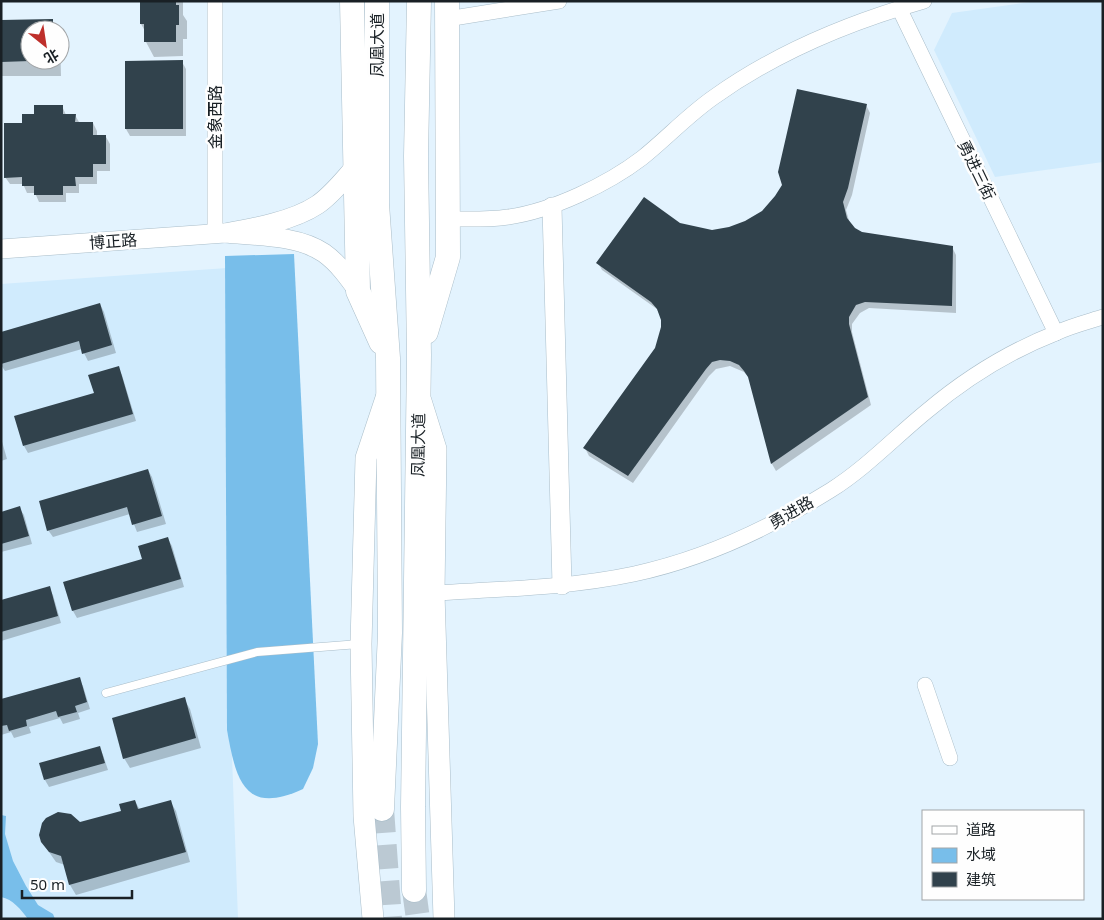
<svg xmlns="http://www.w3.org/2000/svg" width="1104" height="920" font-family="'Noto Sans','Noto Sans SC',sans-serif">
<rect width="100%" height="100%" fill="#e3f3fe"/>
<g fill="#d0ebfd">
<polygon points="1038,1 1103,1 1103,162 995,177 934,50 952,13"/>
<polygon points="227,268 232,756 238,919 1,919 1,284"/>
</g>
<g fill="#78beea">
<path d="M294,254L318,744L313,768L303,789C244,816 236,780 227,730L225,256Z"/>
<path d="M1,815L6,816L5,834L13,861L26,886L38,905L53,914L55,919H28C21,910 13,899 1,897Z"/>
</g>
<g fill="#0003">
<polygon points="141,1 183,1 183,15 187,21 187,39 183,39 183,56 154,57 146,42 145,31 141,24"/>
<polygon points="1,21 52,21 58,30 30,30 30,60 60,60 60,34 61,76 1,76"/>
<polygon points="182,62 186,69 186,136 130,136 126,129"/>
<polygon points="866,105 870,113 852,195 846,210 850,224 854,229 871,236 952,247 956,255 956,313 869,308 860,313 852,324 852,332 871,405 776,471 772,464 750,379 744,372 730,366 716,369 709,376 633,483 589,456 585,448 657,349 662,327 662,320 657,309 602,270 598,263 680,224 712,231 730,228 746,222 763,212"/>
<polygon points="62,106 66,115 75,115 79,122 93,123 97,131 97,137 106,137 110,144 110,171 97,171 97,184 79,184 79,193 66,193 66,202 39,202 35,193 27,193 23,184 10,184 5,177 23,124 35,115"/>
<polygon points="100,304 104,312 116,353 88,361 82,349 5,371 1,365 1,333"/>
<polygon points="118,368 122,375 136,421 28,453 24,446 95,394"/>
<polygon points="1,438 7,459 1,461"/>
<polygon points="148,470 152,477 166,524 137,532 130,514 53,537 48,530"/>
<polygon points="19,508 24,515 32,544 1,552 1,513"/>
<polygon points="168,539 172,546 184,587 77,618 73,611 64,583 143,560"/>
<polygon points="49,588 53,595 61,623 1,641 1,602"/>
<polygon points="79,679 83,686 90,709 78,713 80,719 63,724 60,718 29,727 31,733 14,738 11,732 1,735 1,701"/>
<polygon points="184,699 190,709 201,748 130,768 124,758"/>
<polygon points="99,747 103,755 108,770 49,787 45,780"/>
<polygon points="135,801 140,810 170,801 176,811 190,862 76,895 70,885 65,865 56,862 42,842 80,824 122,812"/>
</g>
<g fill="#31424c">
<polygon points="140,1 176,1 176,5 179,5 179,25 176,25 176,42 144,42 144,24 140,24"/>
<polygon points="53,19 53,30 30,30 30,61 1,62 1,20"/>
<polygon points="183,60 183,129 125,129 125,61"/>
<polygon points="797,89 867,104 848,188 843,202 847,218 855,228 862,232 953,246 952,306 865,302 856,305 849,317 849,324 868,397 771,464 748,377 744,371 739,365 730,361 720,360 712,362 706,369 628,476 583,448 655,348 661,327 661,320 657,309 651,302 596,263 644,197 680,223 712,230 729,227 745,221 762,211 775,196 782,185 778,172"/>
<polygon points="34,105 63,105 63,114 76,114 75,122 93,122 93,135 106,135 106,164 93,164 93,177 75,177 76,186 63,186 63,195 34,195 34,186 22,186 22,177 4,178 4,123 22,123 22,114 34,114"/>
<polygon points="100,303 112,345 82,354 79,341 1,364 1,332"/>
<polygon points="119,366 133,414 23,446 14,416 94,393 88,375"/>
<polygon points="148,469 162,516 132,525 127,507 47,531 39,501"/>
<polygon points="20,506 29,536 1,544 1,512"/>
<polygon points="168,537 181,579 72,611 63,582 142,559 138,546"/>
<polygon points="50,586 58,616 1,632 1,600"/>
<polygon points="80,677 87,702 75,706 77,712 58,717 56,711 26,720 27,726 9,731 7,725 1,726 1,699"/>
<polygon points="185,697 196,738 123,759 112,718"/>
<polygon points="100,746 105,763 44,780 39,763"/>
<polygon points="135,800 138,809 171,800 186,852 69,885 61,856 49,852 41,842 39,835 42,823 46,818 58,812 71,814 80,822 121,811 119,804"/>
</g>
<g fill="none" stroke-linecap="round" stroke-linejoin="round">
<g stroke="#bbc9d3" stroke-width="24" stroke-dasharray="24 12" stroke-linecap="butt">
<polyline points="382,809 390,919"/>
<polyline points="414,890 418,919"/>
</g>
<g stroke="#a9bdc9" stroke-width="9">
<polyline id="service" points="106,693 257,652 359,644"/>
</g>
<g stroke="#a9bdc9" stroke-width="16">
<g id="minor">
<polyline points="899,8 1056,333"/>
<polyline points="447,19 559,1"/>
<path d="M448,219C468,219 488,220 508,217C552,211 608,184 642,158C667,138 688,115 714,97C777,52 850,22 924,1"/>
<polyline points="215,234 215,1"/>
<path d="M434,593C500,589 568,588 634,574C704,559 770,528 831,490C866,468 895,437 927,411C965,379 1010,351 1056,333C1071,326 1087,322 1103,317"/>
<polyline points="925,685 950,758"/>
</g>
</g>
<g stroke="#a9bdc9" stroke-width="20">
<g id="tertiary">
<path d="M355,167C343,180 332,195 317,205C293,221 253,228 225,233C255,236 298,235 324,253C338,263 348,277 358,291"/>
<polyline points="552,207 562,585"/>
<polyline points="1,249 225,233"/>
</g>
</g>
<g stroke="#a9bdc9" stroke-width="22">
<g id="secondary">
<polyline points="421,401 436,449 434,593 444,919"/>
<polyline points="373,919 364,816 361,644 366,458 386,398"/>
</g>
</g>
<g stroke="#a9bdc9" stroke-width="25">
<g id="primary">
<polyline points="352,1 358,291 381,342"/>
<polyline points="377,1 377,204 388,358 390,633 382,809"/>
<polyline points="426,332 448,257 447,1"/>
<polyline points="414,890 413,807 419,355 416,156 419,1"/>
</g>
</g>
<use href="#service" stroke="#fff" stroke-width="8"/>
<use href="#minor" stroke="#fff" stroke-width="15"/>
<use href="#tertiary" stroke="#fff" stroke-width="19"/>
<use href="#secondary" stroke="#fff" stroke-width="21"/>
<use href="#primary" stroke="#fff" stroke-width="24"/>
</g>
<g text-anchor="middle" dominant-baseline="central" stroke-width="5" stroke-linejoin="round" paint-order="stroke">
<g font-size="16" fill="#192025" stroke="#fefefe">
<text transform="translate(377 45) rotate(-90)">凤凰大道</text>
<text transform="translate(215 117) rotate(-90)">金象西路</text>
<text transform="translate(977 170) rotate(64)">勇进三街</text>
<text transform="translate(113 241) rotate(-4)">博正路</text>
<text transform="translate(418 445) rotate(-89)">凤凰大道</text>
<text transform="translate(791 512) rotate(-30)">勇进路</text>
</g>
</g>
<rect width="1104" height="920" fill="none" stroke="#192025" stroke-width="5"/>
<rect x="922" y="810" width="162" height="90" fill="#fefefe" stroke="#a2a5a7"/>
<rect x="932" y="826" width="25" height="8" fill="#ffffff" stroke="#a2a5a7"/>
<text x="966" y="835" font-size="15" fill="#192025">道路</text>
<rect x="932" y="848" width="25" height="15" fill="#78beea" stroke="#a2a5a7"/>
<text x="966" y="860" font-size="15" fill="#192025">水域</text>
<rect x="932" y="872" width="25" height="15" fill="#31424c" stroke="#a2a5a7"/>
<text x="966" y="885" font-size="15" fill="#192025">建筑</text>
<g transform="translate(45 45) rotate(150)"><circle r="24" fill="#fefefe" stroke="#a2a5a7"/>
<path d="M0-4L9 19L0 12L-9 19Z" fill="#be2f2b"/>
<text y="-8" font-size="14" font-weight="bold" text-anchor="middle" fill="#192025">北</text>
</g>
<path d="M22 890v8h110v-8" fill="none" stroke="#192025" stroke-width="2.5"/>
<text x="30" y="890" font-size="15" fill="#192025" stroke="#fefefe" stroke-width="4" paint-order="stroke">50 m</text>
</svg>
